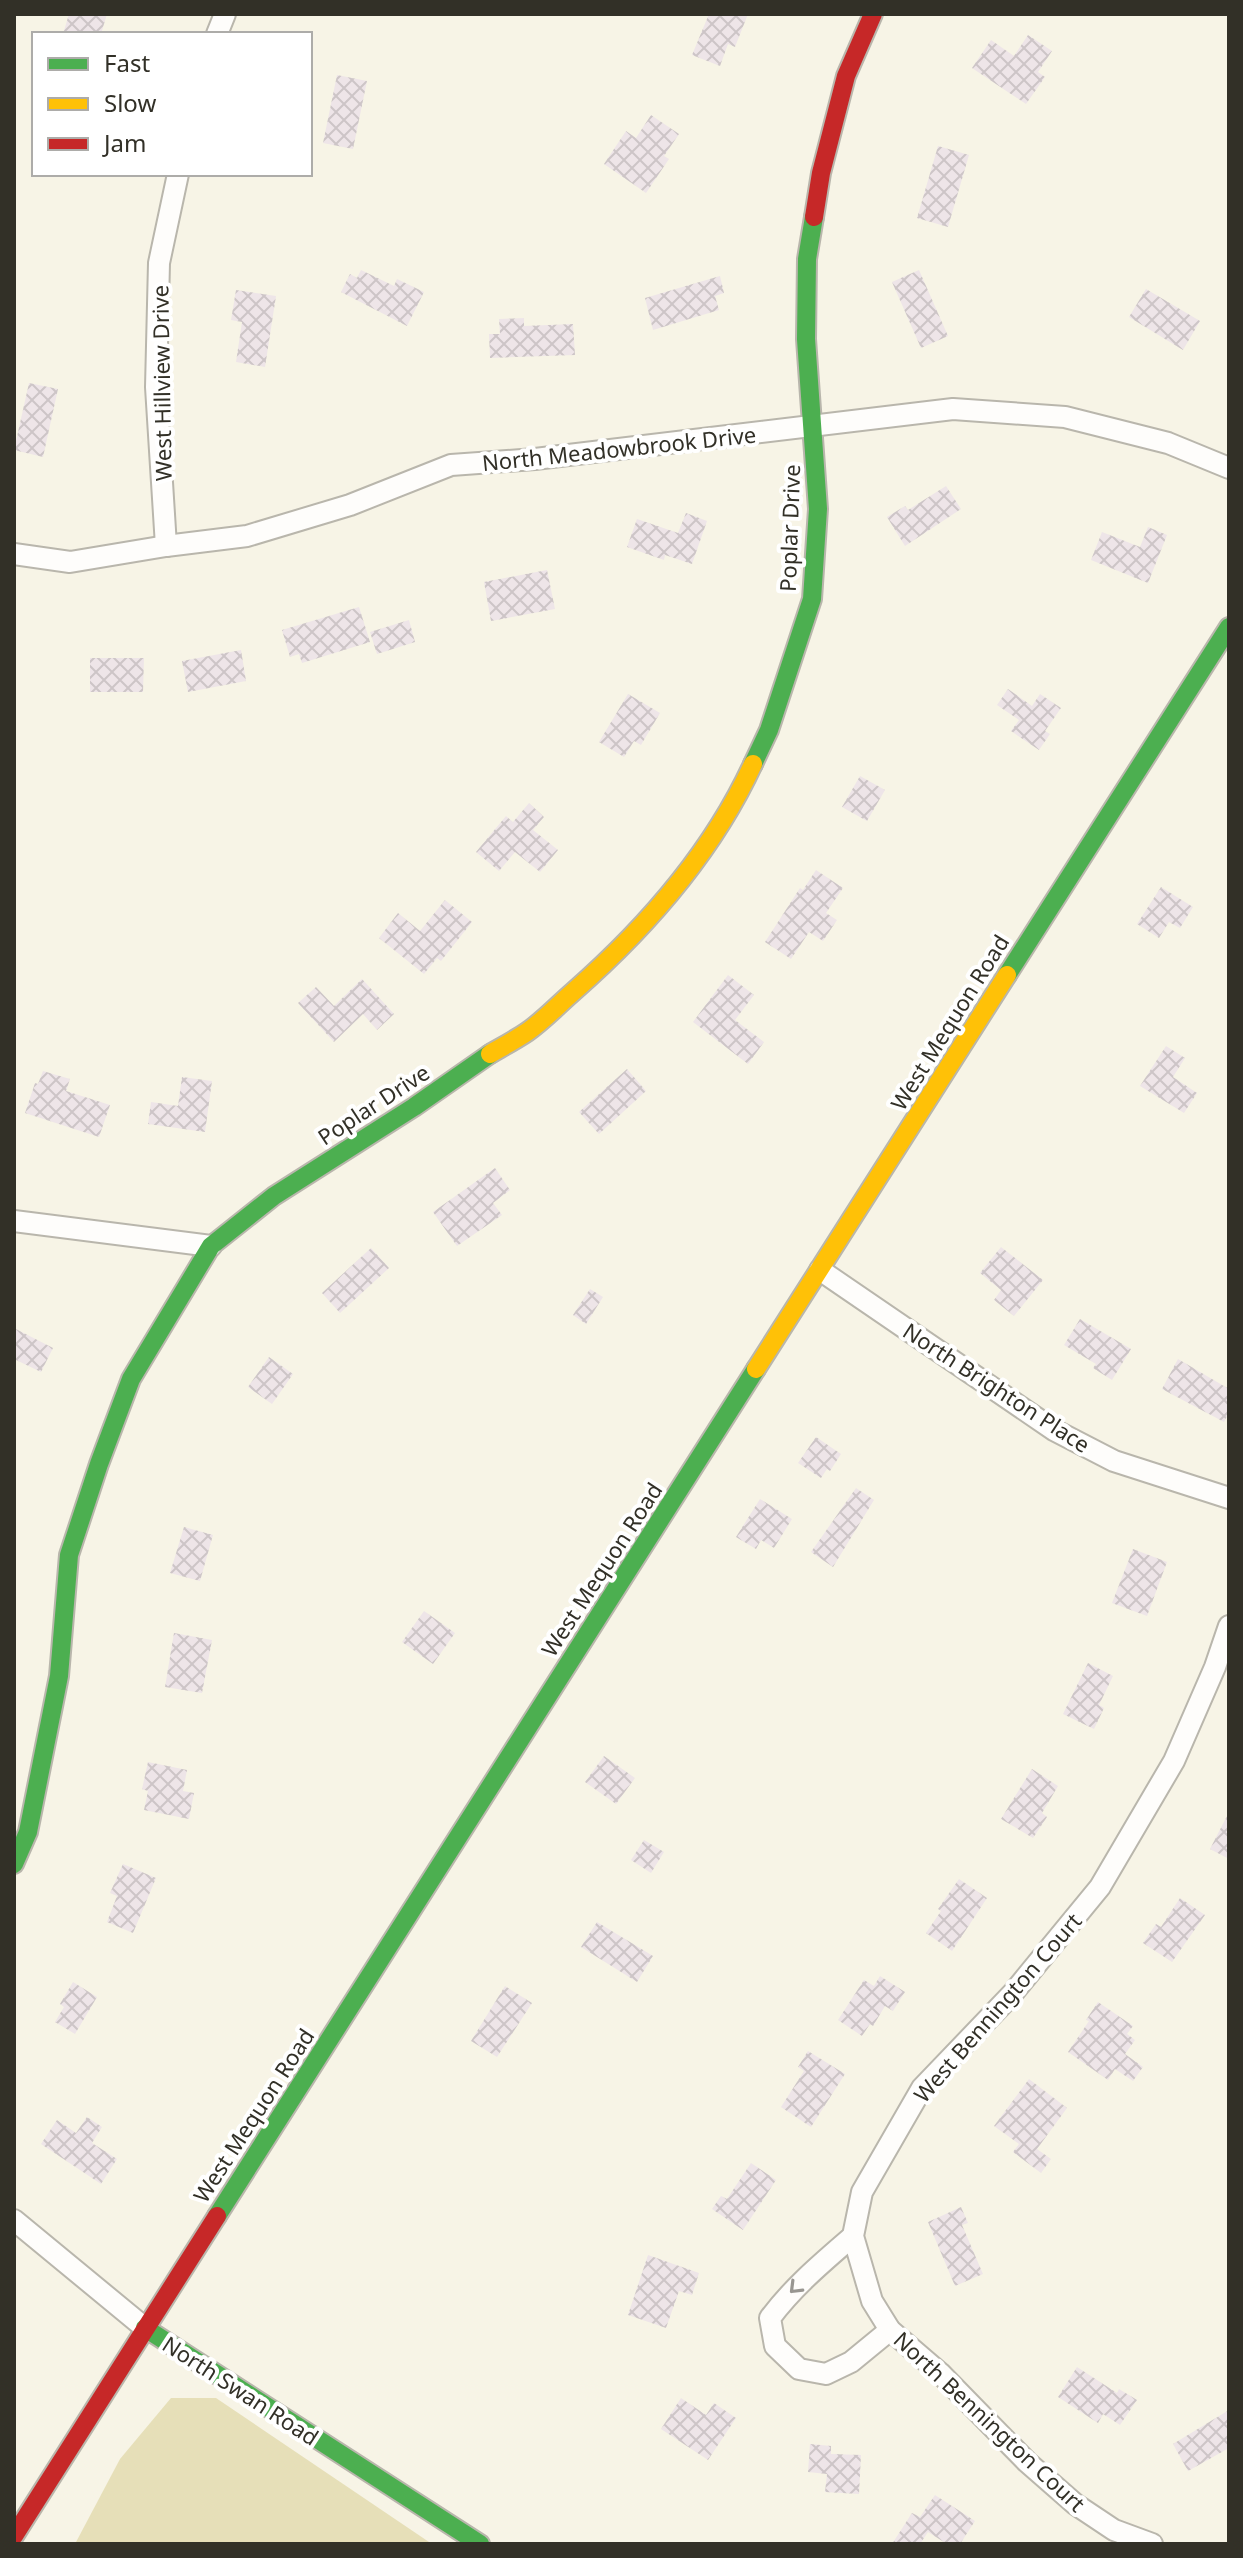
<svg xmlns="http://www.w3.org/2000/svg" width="1243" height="2558" font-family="'Noto Sans',sans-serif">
<defs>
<pattern id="building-cross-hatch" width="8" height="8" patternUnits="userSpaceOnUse" patternTransform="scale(2)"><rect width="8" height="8" fill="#eee5e8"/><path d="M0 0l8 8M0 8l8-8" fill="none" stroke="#cdc5c7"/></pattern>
</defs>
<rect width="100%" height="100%" fill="#f7f4e6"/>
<polygon fill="#e6dfb8" points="171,2398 216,2398 432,2544 75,2544 120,2459"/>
<g fill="url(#building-cross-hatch)">
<polygon points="69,14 107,14 101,34 63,34"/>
<polygon points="709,14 748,14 735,47 728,44 720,66 692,55"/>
<polygon points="1028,35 1052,51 1038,72 1045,77 1026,104 972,68 991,40 1014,56"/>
<polygon points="337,75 367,81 353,149 323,143"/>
<polygon points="651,115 679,134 664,156 669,159 646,193 604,164 626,131 636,138"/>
<polygon points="938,146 969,155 948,227 917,218"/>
<polygon points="361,270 394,286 397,279 424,292 407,326 341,292 350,274 357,278"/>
<polygon points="919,270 948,336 921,348 892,282"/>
<polygon points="720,276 724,293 715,296 719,310 653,330 645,298"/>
<polygon points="1146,289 1200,321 1183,350 1129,317"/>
<polygon points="236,290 276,296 265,367 236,362 242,322 231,320"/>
<polygon points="524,318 524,326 573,324 575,355 490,358 489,334 500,334 499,319"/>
<polygon points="29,383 58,389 43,457 14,450"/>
<polygon points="946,486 961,509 905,546 887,517 905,506 908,510"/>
<polygon points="686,513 707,521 692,564 665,555 664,560 627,547 637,519 678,533"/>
<polygon points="1148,527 1167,535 1148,583 1091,560 1102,532 1140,547"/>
<polygon points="547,570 555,609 491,621 484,582"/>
<polygon points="359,607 370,642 302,663 299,654 290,657 282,630"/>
<polygon points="409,620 415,642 377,654 370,632"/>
<polygon points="241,650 246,681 188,692 182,661"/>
<polygon points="90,658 144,658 143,692 90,692"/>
<polygon points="1008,689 1032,706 1040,694 1061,708 1045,731 1050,734 1039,750 1011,731 1019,720 997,705"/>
<polygon points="628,694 660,713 641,745 634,741 624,757 599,742"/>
<polygon points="860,776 885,790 867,821 842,807"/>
<polygon points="529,803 544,817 533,830 558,850 540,872 515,852 499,871 476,852 506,816 513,822"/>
<polygon points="816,870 843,888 826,913 837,920 823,941 809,932 791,959 765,942 800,888 803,890"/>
<polygon points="1161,887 1193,907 1180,928 1169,922 1159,938 1137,924"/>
<polygon points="445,900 472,922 441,961 437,958 424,974 379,938 398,913 420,931"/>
<polygon points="728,975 754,995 735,1020 764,1042 748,1064 693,1022"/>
<polygon points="362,979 394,1014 377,1030 363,1014 334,1042 298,1003 316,987 334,1006"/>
<polygon points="1166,1046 1185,1058 1173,1077 1197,1093 1184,1113 1140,1086"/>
<polygon points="627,1069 646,1091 599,1134 579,1112"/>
<polygon points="43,1071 70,1079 66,1091 110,1105 99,1137 25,1113 35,1083 38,1084"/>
<polygon points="182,1077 212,1081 205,1132 148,1124 151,1102 178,1106"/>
<polygon points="495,1168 510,1190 493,1203 502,1215 457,1246 433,1212"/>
<polygon points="1001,1247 1043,1280 1014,1316 994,1300 1001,1290 980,1273"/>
<polygon points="371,1248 389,1268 340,1313 322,1293"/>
<polygon points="590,1289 603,1297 586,1324 573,1315"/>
<polygon points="1080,1319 1131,1349 1112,1380 1093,1368 1096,1364 1064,1345"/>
<polygon points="14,1328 53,1348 41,1372 14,1359"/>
<polygon points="269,1357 293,1374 272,1404 248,1387"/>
<polygon points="1178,1359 1229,1389 1229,1412 1224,1422 1162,1389"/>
<polygon points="816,1437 841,1454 830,1471 827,1469 821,1478 798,1463"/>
<polygon points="856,1488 874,1500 833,1567 811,1552"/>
<polygon points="760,1499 792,1519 774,1548 761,1540 756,1549 736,1537"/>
<polygon points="184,1527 213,1535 200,1581 170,1573"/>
<polygon points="1133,1549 1167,1562 1147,1616 1112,1603"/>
<polygon points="424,1611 455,1633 433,1664 402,1642"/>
<polygon points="174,1633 212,1640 202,1693 165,1687"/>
<polygon points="1088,1663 1113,1676 1099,1705 1104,1708 1094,1729 1063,1714"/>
<polygon points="604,1756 635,1778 616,1804 585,1782"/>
<polygon points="148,1762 187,1770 183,1791 194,1793 189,1819 144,1810 148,1791 142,1789"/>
<polygon points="1032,1769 1058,1786 1042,1813 1047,1817 1033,1838 1001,1819"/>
<polygon points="1229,1812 1229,1859 1210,1849"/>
<polygon points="644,1840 664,1852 651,1873 631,1860"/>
<polygon points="123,1864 156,1878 133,1933 107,1922 117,1896 110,1893"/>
<polygon points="959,1879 987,1898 952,1951 926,1933 941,1911 938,1909"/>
<polygon points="1180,1898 1205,1915 1172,1962 1143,1943 1156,1924 1161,1927"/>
<polygon points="597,1922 653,1956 637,1982 581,1947"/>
<polygon points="880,1976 905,1992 893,2011 885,2006 873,2026 870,2024 862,2036 838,2020 864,1980 874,1986"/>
<polygon points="73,1982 97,1997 75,2034 55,2022 64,2007 60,2004"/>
<polygon points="505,1986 532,2003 497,2057 471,2041"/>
<polygon points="1098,2002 1133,2026 1127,2034 1135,2040 1125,2054 1143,2067 1133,2081 1115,2069 1108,2080 1068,2052 1089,2021 1086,2020"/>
<polygon points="808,2051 845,2074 811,2127 781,2107 804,2071 798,2067"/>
<polygon points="1029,2079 1067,2108 1037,2149 1051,2159 1041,2173 1013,2152 1019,2144 994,2126"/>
<polygon points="87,2117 102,2127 92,2143 117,2159 101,2184 41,2144 57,2120 76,2133"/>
<polygon points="751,2163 776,2180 743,2230 712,2209 721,2196 727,2199"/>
<polygon points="961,2207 968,2223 962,2225 983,2274 955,2286 928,2222"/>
<polygon points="648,2255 699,2273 692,2295 679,2291 666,2328 628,2315"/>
<polygon points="1077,2367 1117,2393 1119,2389 1137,2400 1120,2425 1103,2414 1098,2423 1058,2397"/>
<polygon points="681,2398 706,2415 714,2403 736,2418 708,2460 661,2429"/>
<polygon points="1229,2410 1229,2448 1188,2471 1173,2444"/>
<polygon points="810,2444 831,2446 831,2454 861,2455 859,2494 825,2492 827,2474 808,2472"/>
<polygon points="935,2495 975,2521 960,2544 947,2544 928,2532 920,2544 892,2544 912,2513 920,2517"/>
</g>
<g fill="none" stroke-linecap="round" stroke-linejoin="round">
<g stroke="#b9b6ac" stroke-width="24">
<g id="street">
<polyline points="217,34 225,14"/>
<polyline points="166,546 156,387 159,263 178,174"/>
<polyline points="14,554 70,562 166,546 247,536 350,505 451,465 535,459 953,409 1065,417 1168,443 1229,468"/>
<polyline points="14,1221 211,1246"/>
<polyline points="820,1270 1054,1430 1114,1461 1229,1498"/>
<polyline points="14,2220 145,2328"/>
<path d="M853,2236C823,2262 794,2286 770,2318L775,2346L799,2369L826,2374L851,2362L890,2330"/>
<polyline points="1152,2544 1114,2530 1075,2504 1027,2462 940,2373 890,2330 872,2301 853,2236 862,2192 922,2088 1013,1993 1100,1887 1174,1761 1215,1667 1229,1626"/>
</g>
</g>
<g stroke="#b9b6ac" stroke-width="22">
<g id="fast">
<polyline points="753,764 769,730 812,599 818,509 806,339 807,259 814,217"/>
<polyline points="1007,975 1229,627"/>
<polyline points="14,1864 28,1832 59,1676 69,1555 99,1464 131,1379 211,1246 274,1196 414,1107 490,1054"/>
<polyline points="217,2216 756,1369"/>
<polyline points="145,2328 480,2544"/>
</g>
</g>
<g stroke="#b9b6ac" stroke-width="22">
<g id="slow">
<path d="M490,1054C502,1047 515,1040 527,1032C543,1021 558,1005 573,992C646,928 712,853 753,764"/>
<polyline points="756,1369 1007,975"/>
</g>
</g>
<g stroke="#b9b6ac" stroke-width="22">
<g id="jam">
<polyline points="814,217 821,173 846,76 873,14"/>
<polyline points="14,2536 217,2216"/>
</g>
</g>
<use href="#street" stroke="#fefdfb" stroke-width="20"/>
<use href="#fast" stroke="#4caf50" stroke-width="18"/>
<use href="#slow" stroke="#ffc107" stroke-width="18"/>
<use href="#jam" stroke="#c62828" stroke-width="18"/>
</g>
<defs><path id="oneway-chevron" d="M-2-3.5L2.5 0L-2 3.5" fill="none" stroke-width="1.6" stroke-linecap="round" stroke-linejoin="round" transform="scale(2)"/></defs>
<use stroke="#989691" href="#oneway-chevron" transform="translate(795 2288) rotate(135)"/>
<g text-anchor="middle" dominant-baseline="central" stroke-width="8" stroke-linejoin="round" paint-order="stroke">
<g font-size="22" fill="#323027" stroke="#fff">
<text transform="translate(161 383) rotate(-91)">West Hillview Drive</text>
<text transform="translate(619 448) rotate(-6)">North Meadowbrook Drive</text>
<text transform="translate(789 528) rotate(-88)">Poplar Drive</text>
<text transform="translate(949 1022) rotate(-58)">West Mequon Road</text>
<text transform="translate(373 1104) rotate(-33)">Poplar Drive</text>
<text transform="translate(997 1387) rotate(33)">North Brighton Place</text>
<text transform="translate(601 1569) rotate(-57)">West Mequon Road</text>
<text transform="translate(997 2007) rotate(-49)">West Bennington Court</text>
<text transform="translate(253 2115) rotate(-57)">West Mequon Road</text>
<text transform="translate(241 2390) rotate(33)">North Swan Road</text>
<text transform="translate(990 2421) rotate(43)">North Bennington Court</text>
</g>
</g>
<rect width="1243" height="2558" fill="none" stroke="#323027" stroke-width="32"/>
<rect x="32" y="32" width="280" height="144" fill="#ffffff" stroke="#adaca9" stroke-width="2"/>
<rect x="48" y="58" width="40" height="12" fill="#4caf50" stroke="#adaca9" stroke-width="2"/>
<text x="104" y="72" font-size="24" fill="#323027">Fast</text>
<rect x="48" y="98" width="40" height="12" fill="#ffc107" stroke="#adaca9" stroke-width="2"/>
<text x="104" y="112" font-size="24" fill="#323027">Slow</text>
<rect x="48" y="138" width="40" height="12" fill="#c62828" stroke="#adaca9" stroke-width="2"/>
<text x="104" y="152" font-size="24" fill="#323027">Jam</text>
</svg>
